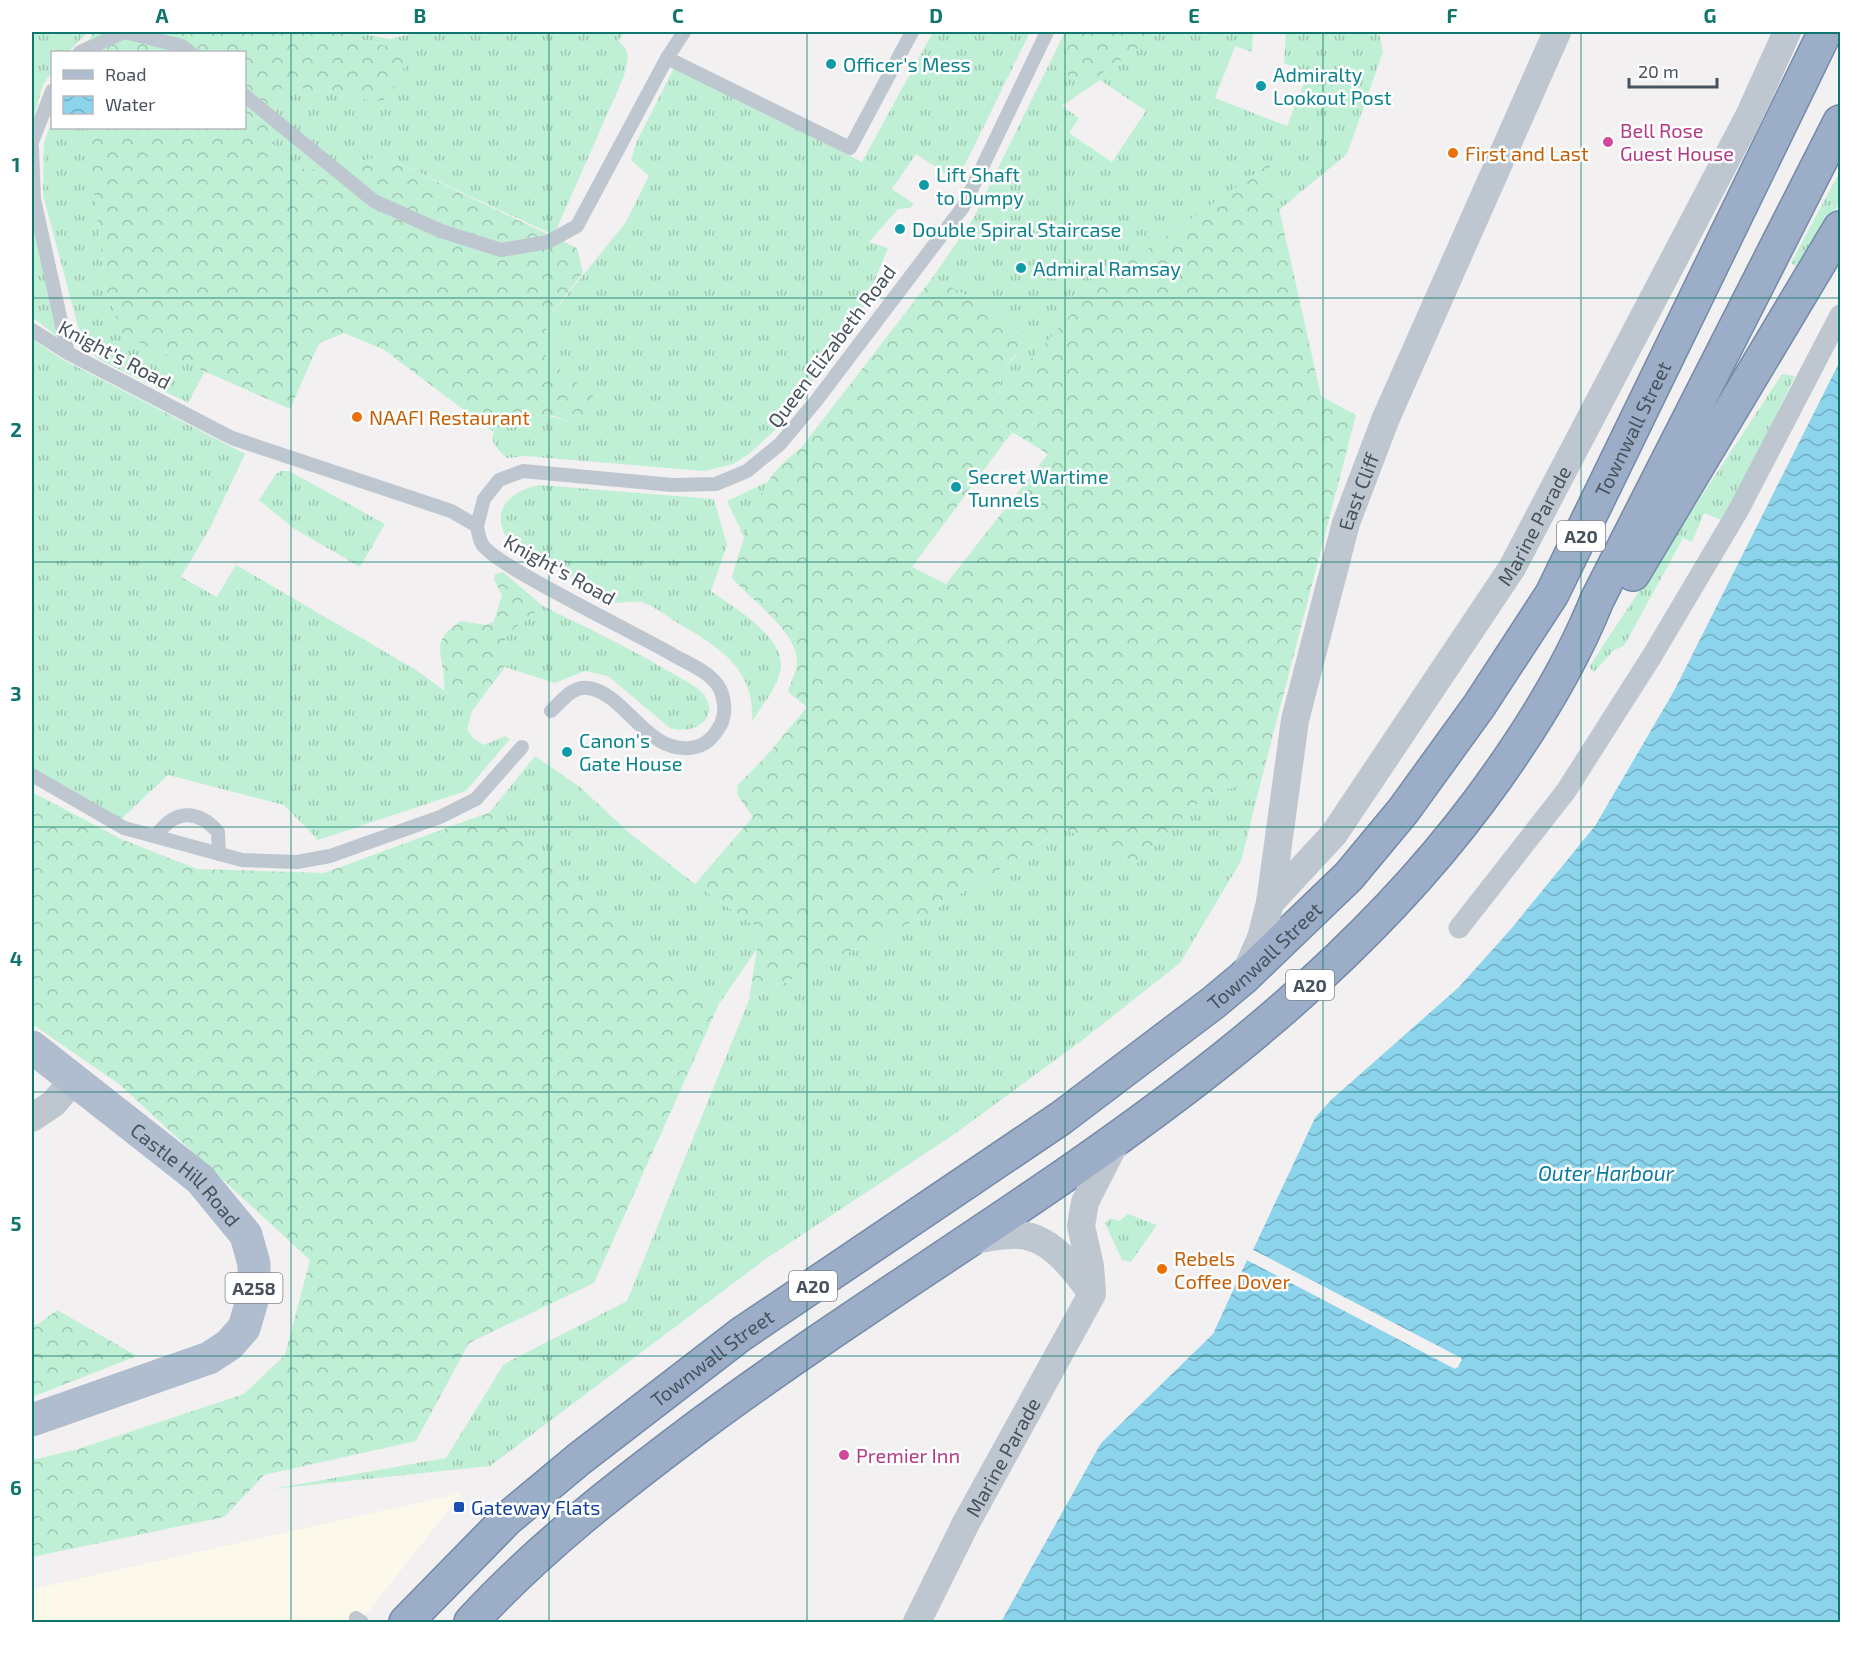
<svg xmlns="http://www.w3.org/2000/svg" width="1872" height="1654" font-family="'Exo 2',sans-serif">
<defs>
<pattern id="grass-tufts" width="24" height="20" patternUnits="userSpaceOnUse" patternTransform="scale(1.5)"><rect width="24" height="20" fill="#bff0d5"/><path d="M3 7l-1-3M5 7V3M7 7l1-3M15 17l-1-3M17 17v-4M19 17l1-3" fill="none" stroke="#9dc5b0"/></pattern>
<pattern id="forest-crowns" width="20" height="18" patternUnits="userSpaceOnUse" patternTransform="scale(1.5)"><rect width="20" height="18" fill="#bff0d5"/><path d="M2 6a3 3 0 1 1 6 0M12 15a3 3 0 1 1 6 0" fill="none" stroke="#9dc5b0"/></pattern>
<pattern id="water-waves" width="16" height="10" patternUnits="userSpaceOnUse" patternTransform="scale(1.5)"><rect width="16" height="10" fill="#8cd3ec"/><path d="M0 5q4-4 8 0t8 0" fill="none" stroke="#74aec2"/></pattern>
</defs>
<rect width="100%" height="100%" fill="#f2f0f0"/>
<polygon fill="#fcf8ea" points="462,1493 360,1622 32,1622 32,1589"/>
<g fill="url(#grass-tufts)" fill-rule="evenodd">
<polygon points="32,32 88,32 68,52 52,52 52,72 43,84 32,124"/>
<path d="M335,32H354L390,39L418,32H624L618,41C633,53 627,60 624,76L554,235L383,156L311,172L277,157L269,126L283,85L382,102L404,51Z"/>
<path d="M933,32H1030L957,181L916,154L892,189L914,204L910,208L898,209L869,242L888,248L858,321L774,431L750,453L733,464L704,471L525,456L507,458C479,435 497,428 518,409L573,422L553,367L535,346L554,335L542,326L626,222L649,176L631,160L636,143L675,66L862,162Z"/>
<path d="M1065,32H1253L1252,52L1235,46L1215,98L1287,126L1308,73L1284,63L1286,32H1379L1383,52L1347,154L1018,425L1007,439L997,434L1001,374L1016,355L1023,327L933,277L974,217ZM1100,80L1146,111L1112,162L1069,133L1079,118L1062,106Z"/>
<polygon points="52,121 52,128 86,128 106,288 122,334 205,371 188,403 100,360 92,353 80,334 43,195 44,142"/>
<polygon points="1840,171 1840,202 1799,268 1791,263"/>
<polygon points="32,215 60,339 32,317"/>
<polygon points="32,339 62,359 245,454 210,528 181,577 217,597 236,565 416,670 472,711 467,730 474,739 484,745 505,736 510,739 466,791 318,840 284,805 168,775 117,823 32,775"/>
<polygon points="1782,374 1795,376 1724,521 1704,513 1692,542 1683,538 1624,646 1614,650 1594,672 1589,667"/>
<polygon points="281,471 289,471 385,524 360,567 293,528 259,500 276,474"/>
<polygon points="768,482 745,539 727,501"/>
<path d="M539,485L714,499L727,545L711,591C732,606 781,635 781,664C781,684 761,706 752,722C755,670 722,649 681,625C669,618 655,606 641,602C631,600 621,605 610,601L505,535C491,507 514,490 539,485Z"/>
<path d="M543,606C583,626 624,645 663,668C674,675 688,681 698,689C724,711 700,737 670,728L608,676L585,671L555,683L505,667L498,662L507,634Z"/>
<polygon points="535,756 581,788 627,831 695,884 767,934 719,1004 490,812"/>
<polygon points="1261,781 1241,861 1180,963 1080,1042 953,1135 767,1258 490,1466 272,1489 446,1458 504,1364 627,1301 749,1000 923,917 1065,829 1137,863 1207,794"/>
<polygon points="1128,1214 1157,1225 1131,1262 1122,1260 1105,1223 1110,1218 1119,1221"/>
</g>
<g fill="url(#forest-crowns)" fill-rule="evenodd">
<polygon points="93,32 335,32 404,51 407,61 395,86 382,102 283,85 269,126 277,157 311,172 383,156 577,248 583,273 542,326 560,339 545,357 593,396 588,416 574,423 554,416 514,413 493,432 383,349 344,333 319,343 290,409 122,335 106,288 86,128 244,128 244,52 83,52"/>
<polygon points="1074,32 1147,32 1138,48 1091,81 1069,76 1061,66"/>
<path d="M1269,164L1321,396L1356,415L1261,781L1207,794L1137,863L1065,829L923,917L749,1000L760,929L695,884L753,817L738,796L737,786L767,755L807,707L788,692C790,682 798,670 797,660C796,631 749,598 732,578C738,553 757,498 771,477C779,465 790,457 801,448L933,277L1023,327L1022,345L1001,374L999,395L1100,282ZM1012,432L1048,454L946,584L912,567Z"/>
<path d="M503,572L543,606L507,634L498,662L505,667L472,711L444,690C447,658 425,643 461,621L486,625L494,621L502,595L494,580L495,574Z"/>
<polygon points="32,792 121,839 197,869 324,873 490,812 719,1004 594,1283 469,1343 416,1441 264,1475 224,1517 32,1557 32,1460 78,1449 244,1394 285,1355 310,1260 119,1084 32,1024"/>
<polygon points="57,1310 137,1356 32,1397 32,1324 37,1325"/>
</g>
<polygon fill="url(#water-waves)" points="1840,361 1840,1622 1001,1622 1101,1443 1213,1334 1247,1260 1458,1368 1461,1358 1253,1250 1315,1118 1331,1100 1459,987 1511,929 1595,826 1674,691"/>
<polygon fill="#f2f0f0" points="1253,1250 1461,1358 1462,1360 1455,1369 1247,1260 1249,1258 1455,1365 1458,1360 1252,1252"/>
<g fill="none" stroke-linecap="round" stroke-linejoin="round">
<g stroke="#738aaa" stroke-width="36">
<g id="trunk">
<polyline points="1633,574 1840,228"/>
<path id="s5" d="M406,1622L507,1519L579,1459L740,1335L1061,1118L1213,1003L1243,978L1349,876L1403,811L1479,706L1552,594L1825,32"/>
<path d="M471,1622C539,1548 619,1486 699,1426C967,1227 1277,1073 1480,800C1526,738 1568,672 1597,600L1840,122"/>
</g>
</g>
<g stroke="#bec6cf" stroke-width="14">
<polyline points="80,52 124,32 182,46 190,52"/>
<polyline points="667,58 850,148 912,32"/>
<polyline points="244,95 374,201 441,231 501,250 548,242 577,226 667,58 684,32"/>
<polyline points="32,142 52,91"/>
<polyline points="32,148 34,199 68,353"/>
<path d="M32,330L68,353L232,438L451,511L477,526C478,532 479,539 482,544C493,565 642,636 673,655C689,664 711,672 720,689C725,700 726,714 721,724C714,737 706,746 690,748C645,752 625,693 588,688C573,685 561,702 551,711"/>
<polyline points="477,526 484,499 499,480 523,471 672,485 716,484 747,471 780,444 816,401 963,207 1047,32"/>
<polyline points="32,775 124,828 242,860 297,862 330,856 440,817 476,799 522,747"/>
<path d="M156,836C174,810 197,808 218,832L219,854"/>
<polyline points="356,1618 362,1622"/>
</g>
<polyline stroke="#bec6cf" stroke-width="21" points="1459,928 1566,791 1652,656 1738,511 1840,315"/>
<g stroke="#bec6cf" stroke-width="28">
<path id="s1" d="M1270,903L1334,834L1512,568L1749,116L1787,32"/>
<path id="s2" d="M1246,972L1261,938L1270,903L1295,720L1346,523L1386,418L1557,32"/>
<polyline points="32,1118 54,1103 74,1079"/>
<path d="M969,1241C983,1239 997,1235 1011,1235C1047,1232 1072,1266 1091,1292"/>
<path id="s3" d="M917,1622L966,1523L1092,1294L1090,1266L1081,1226L1085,1202L1116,1141"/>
</g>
<path stroke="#b0bdcf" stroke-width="33" id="s4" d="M32,1047L200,1179L246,1235L254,1264V1294L244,1328L229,1345L209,1358L32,1420"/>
<use href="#trunk" stroke="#9caec7" stroke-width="33"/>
</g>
<path fill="none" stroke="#0f766e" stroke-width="1.5" stroke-opacity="0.55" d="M291,32V1622M549,32V1622M807,32V1622M1065,32V1622M1323,32V1622M1581,32V1622M32,298H1840M32,562H1840M32,827H1840M32,1092H1840M32,1356H1840"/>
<g fill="#0f9aa8" stroke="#fff" stroke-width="2">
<circle cx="831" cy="64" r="6"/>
<circle cx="1261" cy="86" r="6"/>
<circle cx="924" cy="185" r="6"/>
<circle cx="900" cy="229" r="6"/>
<circle cx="1021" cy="268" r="6"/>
<circle cx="956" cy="487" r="6"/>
<circle cx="567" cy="752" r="6"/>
</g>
<g fill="#d1479c" stroke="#fff" stroke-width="2">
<circle cx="1608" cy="142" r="6"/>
<circle cx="844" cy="1455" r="6"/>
</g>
<g fill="#e8710a" stroke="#fff" stroke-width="2">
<circle cx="1453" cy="153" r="6"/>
<circle cx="357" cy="417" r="6"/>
<circle cx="1162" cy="1269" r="6"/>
</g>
<rect fill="#1a4fb4" stroke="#fff" stroke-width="2" x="453" y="1501" width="12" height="12" rx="3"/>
<g text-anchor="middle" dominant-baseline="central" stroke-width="5" stroke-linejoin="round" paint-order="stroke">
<g fill="#fff" stroke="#7f868e" stroke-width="1.5">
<rect x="1557" y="521" width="48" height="30" rx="4.5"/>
<rect x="1286" y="970" width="48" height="30" rx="4.5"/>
<rect x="789" y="1271" width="48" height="30" rx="4.5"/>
<rect x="225.5" y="1273" width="57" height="30" rx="4.5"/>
</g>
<g font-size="18" font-weight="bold" fill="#48525e">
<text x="1581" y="536">A20</text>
<text x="1310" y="985">A20</text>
<text x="813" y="1286">A20</text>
<text x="254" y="1288">A258</text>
</g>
<g font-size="20" fill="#0d838f" stroke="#fff" text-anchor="start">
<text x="843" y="64">Officer's Mess</text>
<text x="1273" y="74">Admiralty<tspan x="1273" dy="23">Lookout Post</tspan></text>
<text x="936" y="174">Lift Shaft<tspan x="936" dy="23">to Dumpy</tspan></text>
<text x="912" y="229">Double Spiral Staircase</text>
<text x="1033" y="268">Admiral Ramsay</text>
<text x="968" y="476">Secret Wartime<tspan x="968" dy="23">Tunnels</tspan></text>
<text x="579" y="740">Canon's<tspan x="579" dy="23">Gate House</tspan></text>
</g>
<g font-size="20" fill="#b23c85" stroke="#fff" text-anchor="start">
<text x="1620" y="130">Bell Rose<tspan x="1620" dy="23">Guest House</tspan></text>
<text x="856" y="1455">Premier Inn</text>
</g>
<g font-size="20" fill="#c56008" stroke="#fff" text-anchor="start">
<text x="1465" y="153">First and Last</text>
<text x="369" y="417">NAAFI Restaurant</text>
<text x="1174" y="1258">Rebels<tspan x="1174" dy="23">Coffee Dover</tspan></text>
</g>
<g font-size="20" fill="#48525e" stroke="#fff">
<text transform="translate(831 346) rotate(-53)">Queen Elizabeth Road</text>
<text transform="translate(115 354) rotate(28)">Knight's Road</text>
<text stroke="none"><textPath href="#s5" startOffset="1737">Townwall Street</textPath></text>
<text stroke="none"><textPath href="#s2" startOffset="495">East Cliff</textPath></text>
<text stroke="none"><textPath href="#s1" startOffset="462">Marine Parade</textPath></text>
<text transform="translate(560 569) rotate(29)">Knight's Road</text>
<text stroke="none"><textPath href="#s5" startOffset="1089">Townwall Street</textPath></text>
<text stroke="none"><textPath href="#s4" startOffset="200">Castle Hill Road</textPath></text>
<text stroke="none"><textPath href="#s5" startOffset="405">Townwall Street</textPath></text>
<text stroke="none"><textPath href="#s3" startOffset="186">Marine Parade</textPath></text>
</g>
<g font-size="20" fill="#164399" stroke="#fff" text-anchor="start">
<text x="471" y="1507">Gateway Flats</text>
</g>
<g font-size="21" font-style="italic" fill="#0c7ba4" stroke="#fff">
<text x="1606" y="1172">Outer Harbour</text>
</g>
</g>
<rect width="1872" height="1654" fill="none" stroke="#ffffff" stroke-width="66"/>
<rect x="51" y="51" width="195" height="78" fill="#ffffff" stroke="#b6babf" stroke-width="1.5"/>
<rect x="63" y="70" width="30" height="9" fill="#b0bdcf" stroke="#b6babf" stroke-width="1.5"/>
<text x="105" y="81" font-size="18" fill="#48525e">Road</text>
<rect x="63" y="96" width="30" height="18" fill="url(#water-waves)" stroke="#b6babf" stroke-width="1.5"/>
<text x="105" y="111" font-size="18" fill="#48525e">Water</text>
<path d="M1629 78v9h88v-9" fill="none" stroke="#48525e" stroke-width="3"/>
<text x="1638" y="78" font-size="18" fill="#48525e" stroke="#ffffff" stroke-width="4.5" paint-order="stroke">20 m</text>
<rect x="33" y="33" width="1806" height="1588" fill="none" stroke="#0f766e" stroke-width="2"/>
<g font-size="20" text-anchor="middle" font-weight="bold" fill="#0f766e">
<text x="162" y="23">A</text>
<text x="420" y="23">B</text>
<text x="678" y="23">C</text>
<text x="936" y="23">D</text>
<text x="1194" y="23">E</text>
<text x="1452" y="23">F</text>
<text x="1710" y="23">G</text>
<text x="16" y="172">1</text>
<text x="16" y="437">2</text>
<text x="16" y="701">3</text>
<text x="16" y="966">4</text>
<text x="16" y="1231">5</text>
<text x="16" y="1495">6</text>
</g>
</svg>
